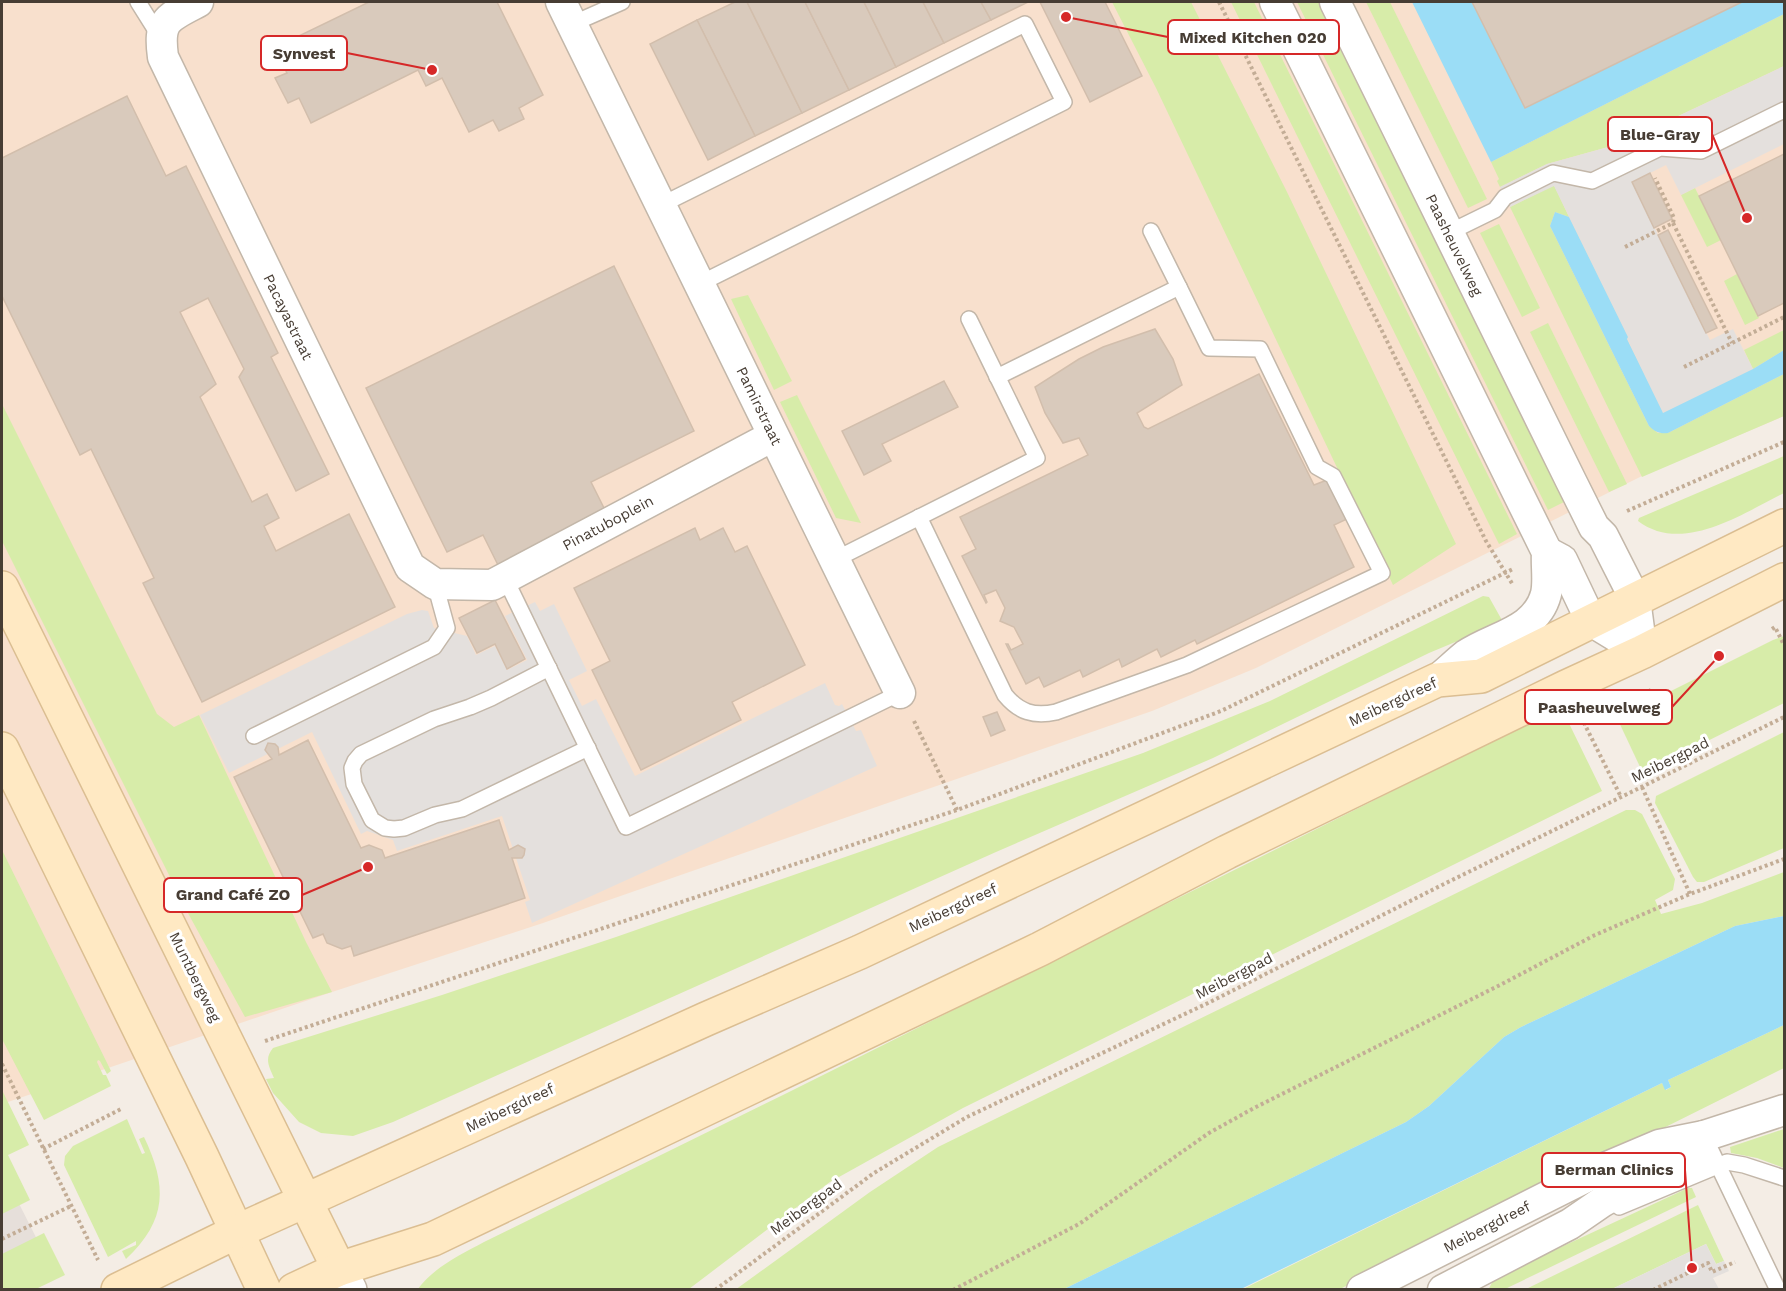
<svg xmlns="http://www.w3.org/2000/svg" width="1786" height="1291" font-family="'Work Sans',sans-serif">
<rect width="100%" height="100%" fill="#f4ede5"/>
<polygon fill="#f8e0cd" points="2,2 1784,2 1784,416 1642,476 1256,668 1152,711 543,923 332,992 2,1104"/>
<polygon fill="#e6dfda" points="2,1170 51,1267 2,1289"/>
<g fill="#d7eca9">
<polygon points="1112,2 1191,2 1287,192 1456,544 1393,585 1156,88"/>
<polygon points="1231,2 1254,2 1517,534 1499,544 1488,522"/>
<polygon points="1297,2 1324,2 1570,499 1548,510"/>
<polygon points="1366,2 1390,2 1487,199 1468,208"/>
<polygon points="1784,14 1784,66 1619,144 1547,164 1500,187 1497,181 1499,179 1491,162"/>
<polygon points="1554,185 1569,217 1555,212 1550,226 1649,426 1658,433 1668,433 1784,374 1784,416 1642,477 1510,207"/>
<polygon points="1695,188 1721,240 1707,247 1681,195"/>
<polygon points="1499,224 1540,308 1522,317 1480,233"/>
<polygon points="1737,274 1759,318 1745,325 1724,281"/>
<polygon points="748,295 792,381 774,390 731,299"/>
<polygon points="1548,323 1627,484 1609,492 1530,332"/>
<polygon points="1784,330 1784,350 1753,369 1744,350"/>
<polygon points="797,395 861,523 836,518 780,402"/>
<polygon points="2,404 157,714 174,727 199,715 306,942 332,992 245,1017 189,915 2,541"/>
<path d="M1784,456V493C1743,513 1683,555 1638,521L1639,518Z"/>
<path d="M1483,596L1489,597L1503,622L1429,653L1213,758L996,852L393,1122L353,1136L321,1133L299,1122L273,1093L266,1079L274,1078C269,1066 264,1059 273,1048L442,995L616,937L1143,753L1270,701Z"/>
<polygon points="1784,636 1784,703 1645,772 1641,769 1617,718 1773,640"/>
<path d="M1561,707L1602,791L963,1108L830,1182L689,1289L417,1290C434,1267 460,1255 484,1242L785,1094Z"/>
<polygon points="1784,732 1784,848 1704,882 1697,882 1693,877 1655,803 1656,796"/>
<polygon points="1626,810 1635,810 1642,814 1675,879 1673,890 1655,900 1661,914 1702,903 1784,872 1784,916 1735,926 1521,1027 1504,1037 1429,1106 1406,1122 1064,1289 735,1290 870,1192 938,1147"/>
<polygon points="2,850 111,1071 107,1074 100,1061 98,1060 97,1062 103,1075 106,1075 111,1086 44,1120 2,1039"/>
<polygon points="1784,1025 1784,1068 1340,1289 1241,1290 1662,1083 1666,1090 1671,1087 1668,1080"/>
<polygon points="2,1090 29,1145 8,1155 30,1200 2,1214"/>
<path d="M127,1119L142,1154L145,1153L139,1139L144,1137C167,1185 168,1220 126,1259L122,1251L136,1245V1241L108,1257L64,1165L65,1156L73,1146Z"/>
<polygon points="1784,1129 1784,1168 1757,1158 1731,1153 1730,1147"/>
<polygon points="1688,1188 1692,1188 1696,1197 1505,1289 1488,1290 1493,1281 1505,1273"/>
<polygon points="1698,1205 1724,1261 1716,1264 1706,1244 1612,1289 1524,1290"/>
<polygon points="44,1233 65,1275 36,1289 2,1289 2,1254"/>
</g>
<g fill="#e4e0dd">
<polygon points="1784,66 1784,144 1681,195 1666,165 1632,182 1710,340 1733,329 1753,369 1663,414 1627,338 1628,337 1554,186 1510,207 1500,187 1547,164 1619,144"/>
<polygon points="535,602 540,611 554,604 587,671 569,680 582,706 596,699 635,776 825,683 835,705 839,706 842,704 856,731 861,730 877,766 532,923 525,902 530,900 502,816 397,851 393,840 367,831 361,834 312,732 229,773 200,715 407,614 422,610 428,611 434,628 467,636 476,655 495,646 507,670 527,660 505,616"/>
<polygon points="1706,1244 1716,1264 1724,1261 1729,1271 1713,1278 1719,1289 1612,1289"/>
</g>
<g fill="#9bddf6">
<polygon points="1412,2 1472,2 1525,108 1742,2 1784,2 1784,14 1491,162"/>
<path d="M1555,212L1569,217L1628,337L1627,339L1663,413L1753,369L1784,350V374L1668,433C1660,434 1655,432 1649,426L1550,226Z"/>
<polygon points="1784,916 1784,1025 1668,1080 1671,1087 1665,1090 1662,1083 1241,1289 1064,1289 1406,1122 1429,1106 1504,1037 1521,1027 1735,926"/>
</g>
<g fill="#d9cabc" stroke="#d2beac" stroke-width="1.5">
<polygon points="369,2 497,2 543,95 519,108 524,119 499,131 493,120 469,132 442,78 426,86 418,70 311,123 299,98 288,103 275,78 287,73 274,48"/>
<polygon points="735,2 747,2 802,113 755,136 697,20"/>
<polygon points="747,2 805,2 849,90 802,113"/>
<polygon points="805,2 864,2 896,67 849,90"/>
<polygon points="864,2 923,2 944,43 896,67"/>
<polygon points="923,2 981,2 991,20 944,43"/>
<polygon points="981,2 1028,2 991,20"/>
<polygon points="1040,2 1105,2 1142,76 1090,102"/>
<polygon points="1472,2 1742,2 1525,108"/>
<polygon points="697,20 755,136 708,160 650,44"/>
<polygon points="127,96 166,176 186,166 278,353 271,357 329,474 296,491 239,377 244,369 208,298 180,312 216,384 200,397 252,502 267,494 279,518 264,526 276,551 349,514 395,607 202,702 143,583 154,578 91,449 80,455 2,296 2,158"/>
<polygon points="1784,154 1784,303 1758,316 1699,196"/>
<polygon points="1650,173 1672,219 1654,228 1632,182"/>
<polygon points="1668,230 1717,328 1706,333 1658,235"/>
<polygon points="614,266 694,431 591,482 609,518 501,571 483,535 447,552 366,388"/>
<polygon points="1155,329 1173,359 1182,385 1137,413 1144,427 1148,429 1259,374 1314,485 1327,480 1347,519 1334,525 1354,567 1197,644 1195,640 1161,657 1157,649 1122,667 1119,659 1083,677 1080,670 1044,687 1039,677 1026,684 1006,644 1008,644 1011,650 1023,644 1014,627 1000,621 1005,608 996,590 984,595 987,602 986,603 962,556 976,549 960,517 1088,455 1079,438 1063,443 1045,413 1035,387 1079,359 1103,347"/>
<polygon points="944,381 958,407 882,444 891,461 864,475 842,431"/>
<polygon points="695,528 700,540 723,528 735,552 747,546 805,665 732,702 741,720 641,770 592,670 610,661 574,588"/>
<polygon points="495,600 525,659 507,669 495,644 477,653 459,618"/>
<polygon points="997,712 1005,730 991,736 983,717"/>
<polygon points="308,740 361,848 369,845 382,850 385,858 499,820 509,850 518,845 525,849 524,855 522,858 512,858 525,898 354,956 351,946 342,949 327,943 323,934 313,938 234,777 272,759 265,750 268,743 275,744 278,747 279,755"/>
</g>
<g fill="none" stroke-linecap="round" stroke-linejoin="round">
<g stroke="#c3b7a9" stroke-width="18">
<g id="service">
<polyline points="138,2 160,37"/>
<polyline points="572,24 622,2"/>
<polyline points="661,205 1025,24 1064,102 699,284"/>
<polyline points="1448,233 1495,210 1505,197 1553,173 1592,181 1660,148 1701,151 1784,110"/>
<polyline points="997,377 1179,287 1151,231"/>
<path d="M919,517L1005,695C1019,712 1034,717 1056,712L1187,665L1382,573L1333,476L1317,467L1260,349L1209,348L1179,287"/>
<polyline points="834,560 1037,458 969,319"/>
<polyline points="505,578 626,827 900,693"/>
<polyline points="549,668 491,698 470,707 434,719 361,754 355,761 352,768 354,784 372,820 385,828 394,829 404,828 435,815 462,809 588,748"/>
<polyline points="254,736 434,647 447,628 435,584"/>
<polyline points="1704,1136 1778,1290"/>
<polyline points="1619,1207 1727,1162 1744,1165 1784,1178"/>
</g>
</g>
<g stroke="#c3b7a9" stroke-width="33">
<g id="minor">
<path d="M198,2C167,18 158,20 163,57L410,567L435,584L492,585L773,436"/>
<polyline points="561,2 900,693"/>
<path d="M1275,2L1547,552C1546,566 1549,581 1546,594C1536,632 1494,636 1466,655C1456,663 1447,672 1437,680"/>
<polyline points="1335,2 1571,481 1594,527 1603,536 1635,599 1642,652"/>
<polyline points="1547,552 1562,560 1591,621 1642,652"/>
<polyline points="1362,1290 1600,1170 1659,1145 1704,1136 1784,1110"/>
<polyline points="1443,1290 1570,1224 1602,1202 1655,1172 1695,1155 1704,1136"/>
</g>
</g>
<g stroke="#c3b7a9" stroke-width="36">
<polyline id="tertiary" points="339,1269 350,1290"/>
</g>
<g stroke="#dbbe92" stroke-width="36">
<g id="secondary">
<polyline points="2,588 339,1269"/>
<polyline points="2,749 202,1157 264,1290"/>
<polyline points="118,1290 236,1232 706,1019 860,952 1437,680 1481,676 1784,526"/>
<polyline points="294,1290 339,1269 433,1239 1040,949 1227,852 1566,687 1642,652 1784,580"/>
</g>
</g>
<g stroke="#c3ad96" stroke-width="4" stroke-dasharray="3 3" stroke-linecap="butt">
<polyline points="1219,2 1486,541 1513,585"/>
<polyline points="1673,223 1732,343"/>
<polyline points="1625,247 1673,223 1674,218 1655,178"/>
<polyline points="1684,367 1784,317"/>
<polyline points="1627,511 1784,442"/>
<polyline points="1772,629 1775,627 1784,645"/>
<polyline points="1581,717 1621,797"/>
<polyline points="914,721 957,810"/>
<polyline points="1584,724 1653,689"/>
<polyline points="1642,787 1690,894"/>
<polyline points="265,1041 957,810 1221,711 1513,569"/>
<polyline points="2,1064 98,1260"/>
<polyline points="43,1149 121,1109"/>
<polyline points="2,1239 71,1206"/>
<polyline points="715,1290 874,1173 967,1117 1208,1003 1442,885 1784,717"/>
<polyline points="953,1290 1079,1224 1209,1133 1254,1108 1502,984 1595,935 1690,894 1784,859"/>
<polyline points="1653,1290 1708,1263 1712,1272 1735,1262"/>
</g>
<use href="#service" stroke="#fff" stroke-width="15"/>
<use href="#minor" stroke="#fff" stroke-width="30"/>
<use href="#tertiary" stroke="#fff" stroke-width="33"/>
<use href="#secondary" stroke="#ffe9c3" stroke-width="33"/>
</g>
<g text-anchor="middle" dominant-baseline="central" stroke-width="6" stroke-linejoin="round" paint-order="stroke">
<g font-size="15" fill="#473d34" stroke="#fff">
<text transform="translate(1454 245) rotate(64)">Paasheuvelweg</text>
<text transform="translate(288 317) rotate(64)">Pacayastraat</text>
<text transform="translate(759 406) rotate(64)">Pamirstraat</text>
<text transform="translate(608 523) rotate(-28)">Pinatuboplein</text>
<text transform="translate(1393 702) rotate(-25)">Meibergdreef</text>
<text transform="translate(1670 760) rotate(-26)">Meibergpad</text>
<text transform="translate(953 908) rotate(-25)">Meibergdreef</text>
<text transform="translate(1234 976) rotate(-27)">Meibergpad</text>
<text transform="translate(195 977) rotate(64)">Muntbergweg</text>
<text transform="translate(510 1108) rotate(-25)">Meibergdreef</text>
<text transform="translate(806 1207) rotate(-36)">Meibergpad</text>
<text transform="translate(1487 1227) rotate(-27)">Meibergdreef</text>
</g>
</g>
<path fill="none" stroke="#d62828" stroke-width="2" d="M1066 17L1168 37M432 70L347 53M1747 218L1712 134M1719 656L1672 707M368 867L302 895M1692 1268L1685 1170"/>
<g fill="#d62828" stroke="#fff" stroke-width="2">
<circle cx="1066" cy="17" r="6"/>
<circle cx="432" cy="70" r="6"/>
<circle cx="1747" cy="218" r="6"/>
<circle cx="1719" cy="656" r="6"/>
<circle cx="368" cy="867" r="6"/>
<circle cx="1692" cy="1268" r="6"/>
</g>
<g fill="#fff" stroke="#d62828" stroke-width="2">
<rect x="1168" y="20" width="171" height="34" rx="6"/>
<rect x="261" y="36" width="86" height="34" rx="6"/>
<rect x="1608" y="117" width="104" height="34" rx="6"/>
<rect x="1525" y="690" width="147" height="34" rx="6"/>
<rect x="164" y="878" width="138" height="34" rx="6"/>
<rect x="1542" y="1153" width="143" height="34" rx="6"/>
</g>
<g font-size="16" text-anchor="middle" font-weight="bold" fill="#473d34">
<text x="1253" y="43">Mixed Kitchen 020</text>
<text x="304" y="59">Synvest</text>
<text x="1660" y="140">Blue-Gray</text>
<text x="1599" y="713">Paasheuvelweg</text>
<text x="233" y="900">Grand Café ZO</text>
<text x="1614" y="1175">Berman Clinics</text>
</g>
<rect width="1786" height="1291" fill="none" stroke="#473d34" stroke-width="6"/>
</svg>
